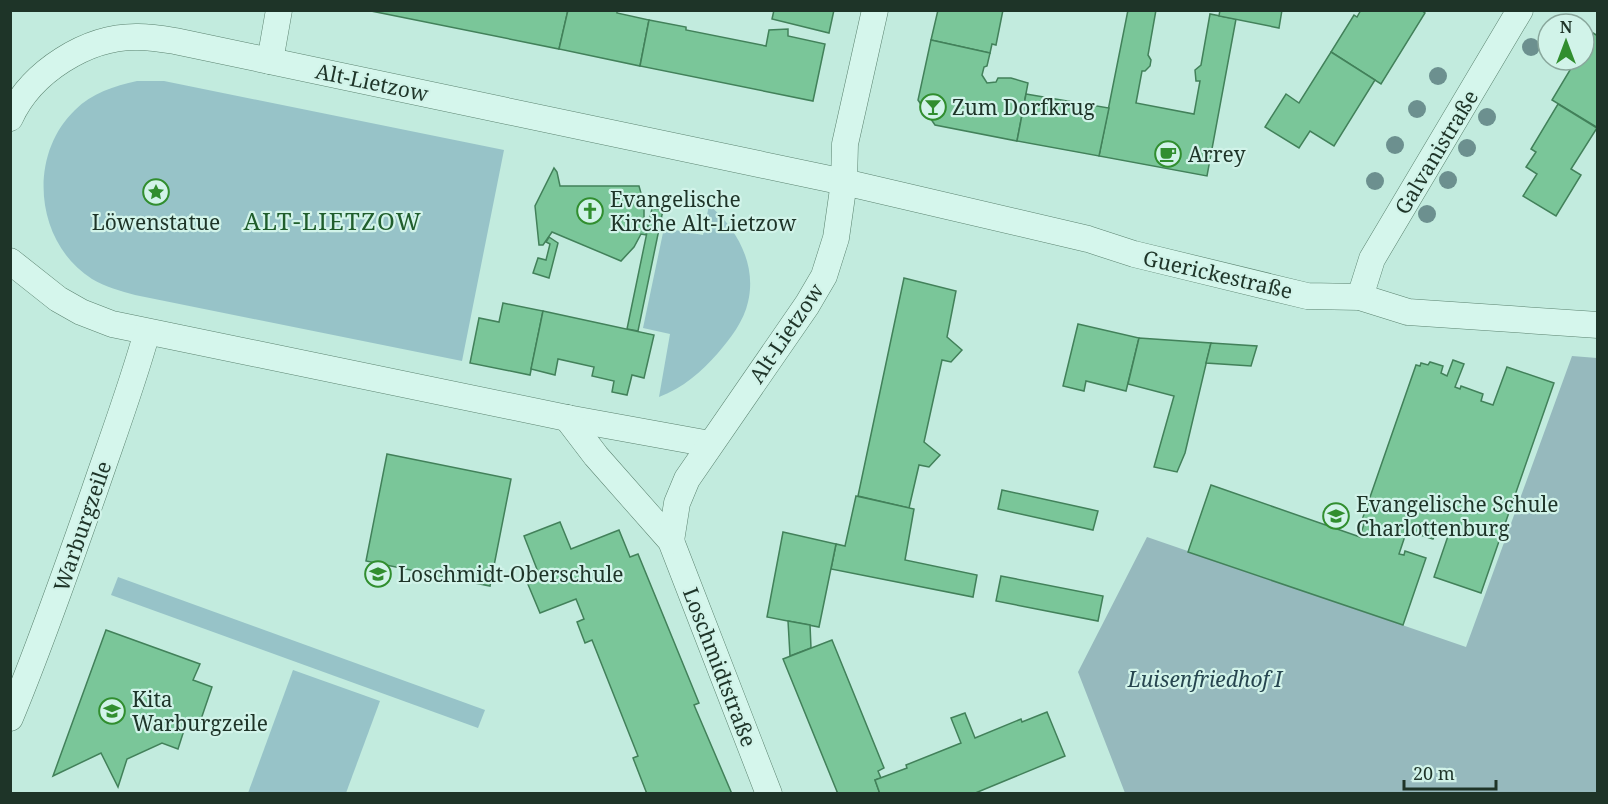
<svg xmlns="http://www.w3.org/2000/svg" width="1608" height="804" font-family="'Noto Serif',serif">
<rect width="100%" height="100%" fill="#c2ebde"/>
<g fill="#97c3c8">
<path d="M137,81H164L504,150L462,361L135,295C121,291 105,287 92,279C35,243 27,156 75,110C92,93 114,86 137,81Z"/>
<path d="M709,205C737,228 757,265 748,302C744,321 730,339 718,353C701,372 683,388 659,397L670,334L643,328L664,228L703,235Z"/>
<polygon points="118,577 485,710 478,728 111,595"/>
<polygon points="293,670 380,701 346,793 248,793"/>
</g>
<polygon fill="#96b9bd" points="1572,356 1597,358 1597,793 1125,793 1078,672 1147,537 1466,647"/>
<g fill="#7ac699" stroke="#42815a" stroke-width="1.5">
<polygon points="366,10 568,10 559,49"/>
<polygon points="568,10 617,10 617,13 649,20 640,66 559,49"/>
<polygon points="774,10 834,10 829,33 772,19"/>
<polygon points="938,10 1003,10 996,45 992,44 990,53 931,40"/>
<polygon points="1128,10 1156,10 1148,55 1151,60 1150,66 1145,71 1142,71 1136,103 1194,114 1200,81 1196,81 1195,70 1201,65 1210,14 1236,19 1207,176 1099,156"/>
<polygon points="1220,10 1282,10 1279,28 1219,16"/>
<polygon points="1361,10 1421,10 1425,13 1381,84 1331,52 1354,15 1357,17"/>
<polygon points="649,20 686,27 686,30 766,46 769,30 788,29 788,36 825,44 813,101 640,66"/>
<polygon points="1593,33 1598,36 1598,128 1552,100 1576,60 1584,60 1584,48"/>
<polygon points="931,40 990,53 987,66 984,67 982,75 987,83 996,82 998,78 1011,78 1028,83 1017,141 935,125 918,100"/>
<polygon points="1331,52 1375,80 1334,146 1310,131 1299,148 1265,127 1286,94 1299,103"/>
<polygon points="1026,94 1109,108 1099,156 1017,141"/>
<polygon points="1558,104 1597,128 1571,169 1581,175 1556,216 1523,196 1537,174 1526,167 1536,152 1531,149"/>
<polygon points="554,168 557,172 560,186 639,186 644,204 644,224 648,225 648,228 646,235 641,234 634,247 621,261 552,232 543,245 539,245 535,206"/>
<polygon points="652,208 663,210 638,331 627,329"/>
<polygon points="549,237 558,243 549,278 533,273 538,258 546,260 550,244 546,242"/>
<polygon points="904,278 956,291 947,337 962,350 951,362 942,360 924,442 940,455 929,467 919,465 909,508 858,496"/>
<polygon points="503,303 543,311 530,375 470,363 479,318 499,322"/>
<polygon points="543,311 654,335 644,378 632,375 627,395 612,392 614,381 592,376 594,367 558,359 555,375 531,369"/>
<polygon points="1078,324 1139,338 1126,391 1086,381 1084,391 1063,386"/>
<polygon points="1139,338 1211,343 1185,453 1177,472 1154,467 1174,396 1128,384"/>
<polygon points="1211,343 1257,346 1251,366 1206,363"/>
<polygon points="1453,360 1464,364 1455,387 1460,389 1461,386 1483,394 1481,401 1493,405 1507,367 1554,383 1481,593 1434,577 1448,536 1436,532 1433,539 1411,532 1412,529 1408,527 1399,554 1404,555 1405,551 1426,558 1403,625 1188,552 1211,485 1360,537 1364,524 1361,523 1416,365 1420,366 1421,363 1428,365 1430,362 1443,366 1441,373 1447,376"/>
<polygon points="387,454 511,479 490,586 366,561"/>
<polygon points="1002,490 1098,511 1093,530 998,509"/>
<polygon points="856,496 914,509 905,560 977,575 973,597 831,569 836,544 845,546"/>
<polygon points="560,522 571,549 619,530 630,557 638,554 699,703 694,705 732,794 647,794 633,758 638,756 592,640 585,643 577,622 584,619 576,599 540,613 527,582 540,577 524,536"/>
<polygon points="783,532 836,544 819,627 767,617"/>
<polygon points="1001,576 1103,596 1098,621 996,601"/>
<polygon points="788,621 810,625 811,648 790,656"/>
<polygon points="106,630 200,664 193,680 212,687 198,728 186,724 178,749 162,743 127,759 118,787 101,753 53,776"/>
<polygon points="832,640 884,768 878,771 881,778 875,780 880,794 838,794 783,659"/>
<polygon points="1047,712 1065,756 973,794 880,794 875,780 907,768 906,765 961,743 951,718 965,713 975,738 1021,719 1022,722"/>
</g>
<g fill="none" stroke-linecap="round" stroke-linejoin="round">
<g stroke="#5b8370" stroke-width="27">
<g id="street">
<polyline points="270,61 279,10"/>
<path d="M10,118C31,72 87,36 138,37C150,37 163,39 175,41L844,182L1088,239L1134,254L1307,296L1360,297L1408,312L1598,325"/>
<polyline points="10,261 58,299 81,312 112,324 567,418 710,444"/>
<polyline points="1360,297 1372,259 1520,10"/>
<polyline points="567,418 596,456 671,541 769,794"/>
<polyline points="671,541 677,503 687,479 807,305 824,276 836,238 844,182 845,144 875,10"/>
<path d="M10,718C41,644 67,568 94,492C112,439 132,386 147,332"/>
</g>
</g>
<use href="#street" stroke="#d5f6ec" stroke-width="26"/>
</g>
<g fill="#6c908f">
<circle cx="1531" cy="47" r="9"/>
<circle cx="1438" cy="76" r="9"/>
<circle cx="1417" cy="109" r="9"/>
<circle cx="1487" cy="117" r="9"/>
<circle cx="1395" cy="145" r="9"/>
<circle cx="1467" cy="148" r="9"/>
<circle cx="1448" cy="180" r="9"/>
<circle cx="1375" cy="181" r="9"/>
<circle cx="1427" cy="214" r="9"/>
</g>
<defs>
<g id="bar-ring" transform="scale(1.35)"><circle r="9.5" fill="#d1f3e9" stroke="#318e2f" stroke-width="1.5"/><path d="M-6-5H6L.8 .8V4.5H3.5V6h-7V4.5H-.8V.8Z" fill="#318e2f"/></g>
<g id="cafe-ring" transform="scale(1.35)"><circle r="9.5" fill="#d1f3e9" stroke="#318e2f" stroke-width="1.5"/><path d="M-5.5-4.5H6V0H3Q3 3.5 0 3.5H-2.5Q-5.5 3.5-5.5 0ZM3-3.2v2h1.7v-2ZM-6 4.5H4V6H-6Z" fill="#318e2f"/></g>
<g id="sight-ring" transform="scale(1.35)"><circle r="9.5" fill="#d1f3e9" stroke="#318e2f" stroke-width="1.5"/><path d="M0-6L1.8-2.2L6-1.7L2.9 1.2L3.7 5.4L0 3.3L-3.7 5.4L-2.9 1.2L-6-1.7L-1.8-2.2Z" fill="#318e2f"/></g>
<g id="church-ring" transform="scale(1.35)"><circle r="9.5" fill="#d1f3e9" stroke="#318e2f" stroke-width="1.5"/><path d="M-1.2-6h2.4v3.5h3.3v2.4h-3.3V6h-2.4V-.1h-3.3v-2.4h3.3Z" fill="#318e2f"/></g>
<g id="school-ring" transform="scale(1.35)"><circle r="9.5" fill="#d1f3e9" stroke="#318e2f" stroke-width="1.5"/><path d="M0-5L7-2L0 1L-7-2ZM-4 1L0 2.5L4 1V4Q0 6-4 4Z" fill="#318e2f"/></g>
</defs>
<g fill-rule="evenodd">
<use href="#bar-ring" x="933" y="107"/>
<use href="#cafe-ring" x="1168" y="154"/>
<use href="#sight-ring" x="156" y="192"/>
<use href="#church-ring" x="590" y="211"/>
<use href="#school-ring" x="1336" y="516"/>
<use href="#school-ring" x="378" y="574"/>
<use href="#school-ring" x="112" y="711"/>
</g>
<g text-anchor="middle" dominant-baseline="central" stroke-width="4.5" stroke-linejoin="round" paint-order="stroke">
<g font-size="21" fill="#1e3428" stroke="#d1f3e9">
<text transform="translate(372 82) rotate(12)">Alt-Lietzow</text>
<text transform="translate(1436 152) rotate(-59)">Galvanistraße</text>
<text transform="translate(1218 274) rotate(13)">Guerickestraße</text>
<text transform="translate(786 333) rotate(-56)">Alt-Lietzow</text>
<text transform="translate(82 526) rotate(-71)">Warburgzeile</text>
<text transform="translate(720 667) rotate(69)">Loschmidtstraße</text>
</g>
<g font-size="21" fill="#1e3428" stroke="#d1f3e9" text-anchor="start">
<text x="952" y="107">Zum Dorfkrug</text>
<text x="1188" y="154">Arrey</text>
<text x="610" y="199">Evangelische<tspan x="610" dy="24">Kirche Alt-Lietzow</tspan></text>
<text x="156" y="222" text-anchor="middle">Löwenstatue</text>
<text x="1356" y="504">Evangelische Schule<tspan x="1356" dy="24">Charlottenburg</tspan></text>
<text x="398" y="574">Loschmidt-Oberschule</text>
<text x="132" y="699">Kita<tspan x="132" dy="24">Warburgzeile</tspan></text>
</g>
<g font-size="21" font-style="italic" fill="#26454f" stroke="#d1f3e9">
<text x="1205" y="679">Luisenfriedhof I</text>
</g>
<g font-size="24" letter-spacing="1.5" fill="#205e2c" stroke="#d1f3e9">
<text x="333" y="220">ALT-LIETZOW</text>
</g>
</g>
<rect width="1608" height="804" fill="none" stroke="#1e3428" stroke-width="24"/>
<g transform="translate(1566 42)"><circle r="28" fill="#d1f3e9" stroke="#89a79c" stroke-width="1.5"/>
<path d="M0-4.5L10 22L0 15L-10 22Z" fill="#318e2f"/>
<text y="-9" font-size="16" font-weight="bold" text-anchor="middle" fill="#1e3428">N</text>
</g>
<path d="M1404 780v9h92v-9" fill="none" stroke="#1e3428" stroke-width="3"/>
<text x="1413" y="780" font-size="18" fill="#1e3428" stroke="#d1f3e9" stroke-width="4.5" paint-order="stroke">20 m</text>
</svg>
